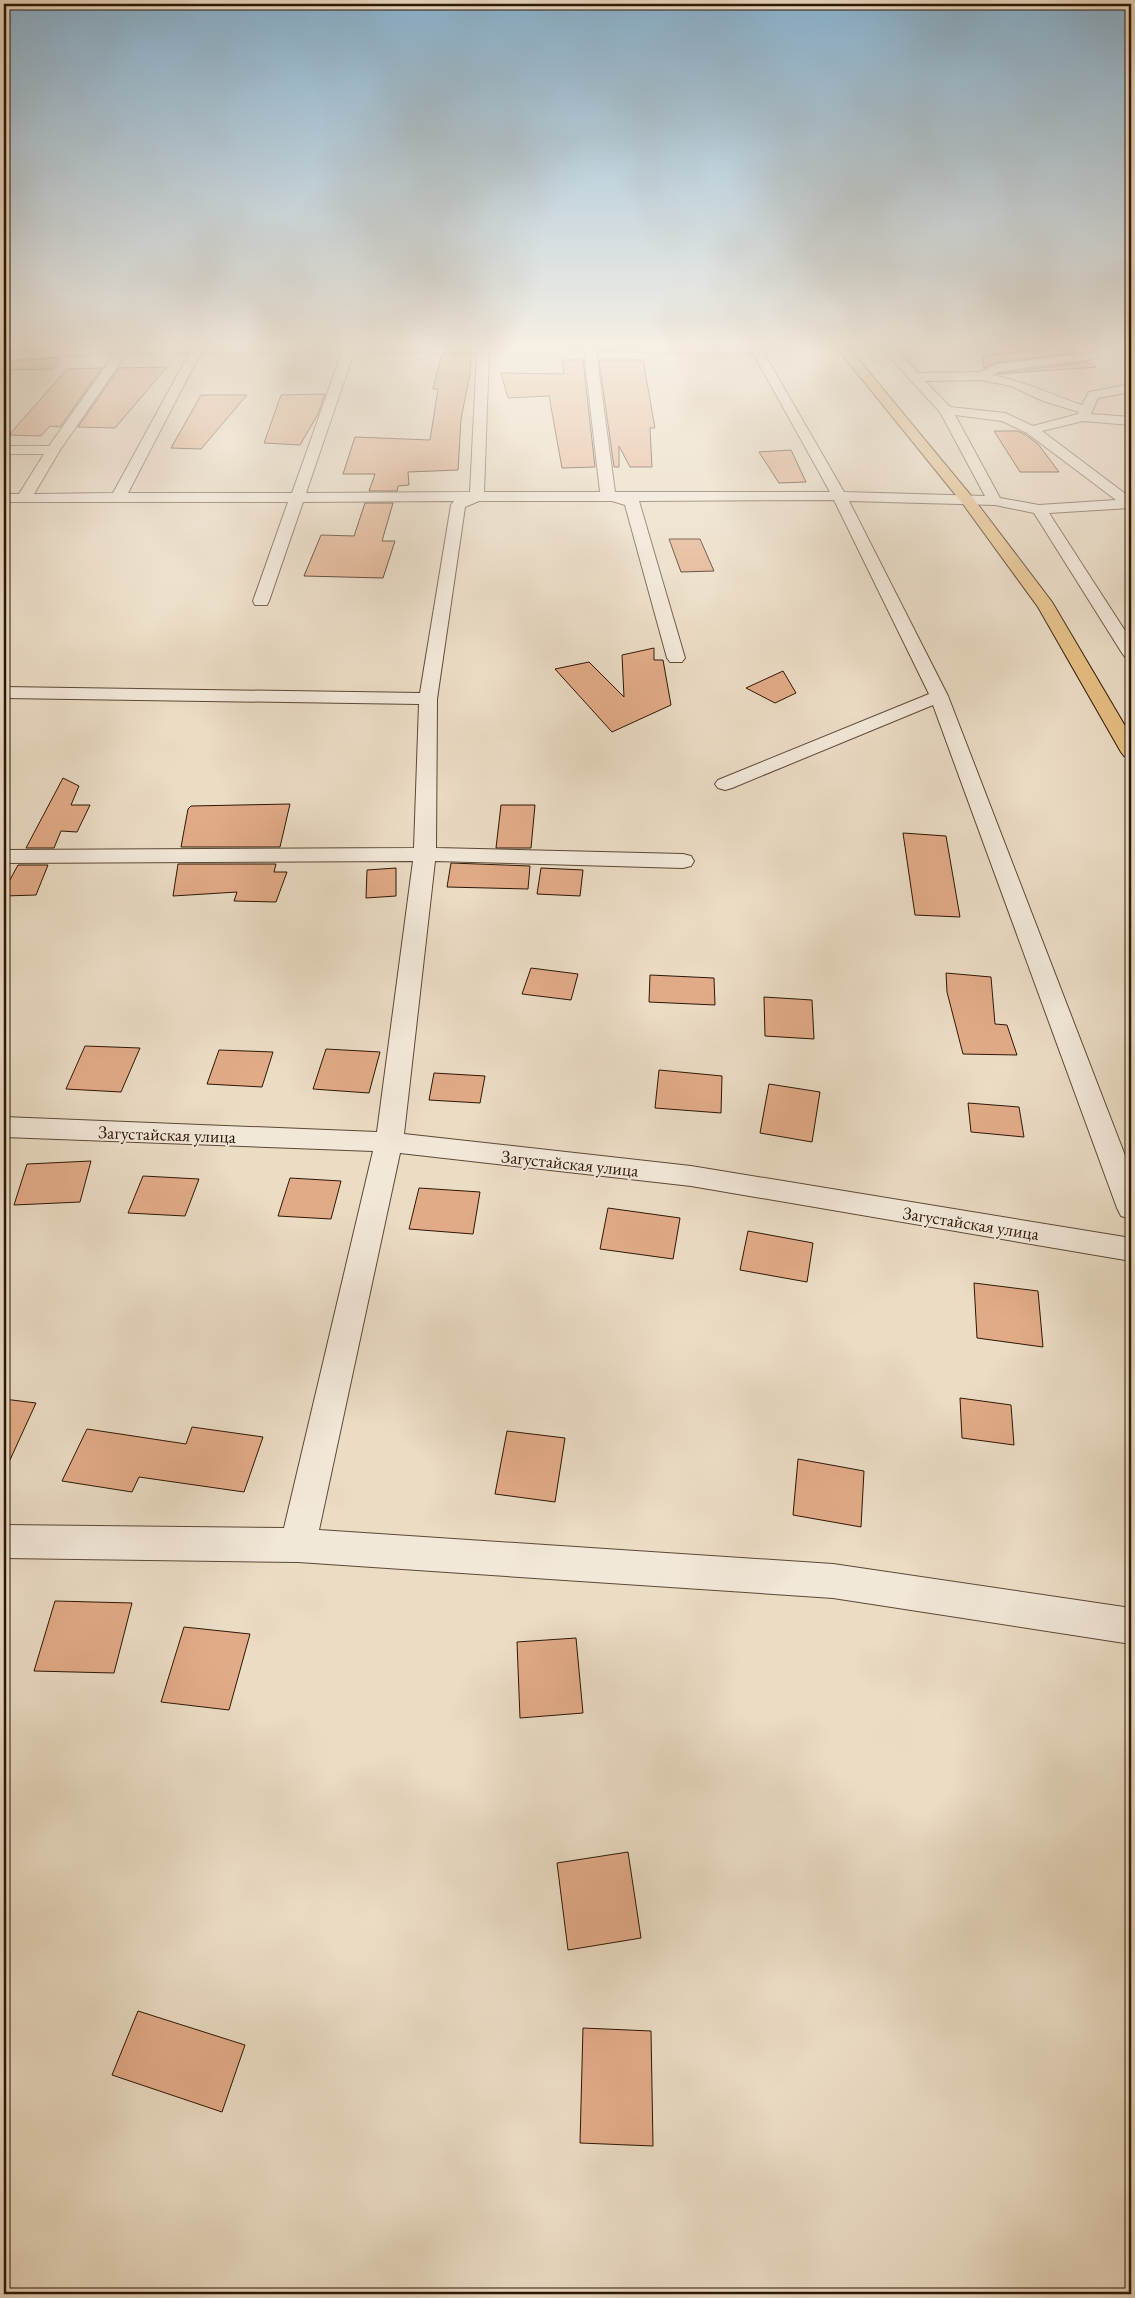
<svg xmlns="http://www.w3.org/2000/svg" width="1135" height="2298" font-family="'EB Garamond',serif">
<rect width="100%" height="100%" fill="#ebdcc4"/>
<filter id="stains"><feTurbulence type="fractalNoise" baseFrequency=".004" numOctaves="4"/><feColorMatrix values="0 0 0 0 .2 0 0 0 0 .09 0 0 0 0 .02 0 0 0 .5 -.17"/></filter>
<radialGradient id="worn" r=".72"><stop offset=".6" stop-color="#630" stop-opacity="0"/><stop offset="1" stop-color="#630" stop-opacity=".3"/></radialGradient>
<g fill="#e2ab87" stroke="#2d1605">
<polygon points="4,342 64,342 62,347 4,351"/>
<polygon points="1064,346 1075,353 997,362 984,368 983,356"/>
<polygon points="442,354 471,354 470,374 461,419 458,470 408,472 409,485 398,486 397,491 369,491 375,474 343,474 355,437 430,440 438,389 433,389"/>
<polygon points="58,358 53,369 4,370 4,362"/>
<polygon points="562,360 583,360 595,467 562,468 549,396 508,398 501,373 564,374"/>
<polygon points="599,360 643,360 655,428 650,428 652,467 630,467 619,446 619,467 614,467"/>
<polygon points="1087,362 1096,367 998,374 1001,373"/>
<polygon points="167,367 115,428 78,427 119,368"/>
<polygon points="102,368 60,427 50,426 41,436 9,435 67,369"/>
<polygon points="325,394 318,414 300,445 264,443 281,395"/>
<polygon points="201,395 247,395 201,449 171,448"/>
<polygon points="994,431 1018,431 1026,435 1038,444 1059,472 1020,472"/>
<polygon points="791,450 806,482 779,483 759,452"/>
<polygon points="365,503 393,503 382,541 395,541 383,578 304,576 321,535 354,536"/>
<polygon points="669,539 700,539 714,571 681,572"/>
<polygon points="654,648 654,660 663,660 671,705 612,732 555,669 589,662 624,697 622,655"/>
<polygon points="783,671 796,693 775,703 746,688"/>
<polygon points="63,778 79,786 71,805 90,805 77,832 61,831 54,848 26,848"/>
<polygon points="290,804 280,847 181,847 188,809 191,806"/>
<polygon points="501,805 535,805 531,848 496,848"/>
<polygon points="903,833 946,836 960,917 915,915"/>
<polygon points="451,863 530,866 528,889 447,887"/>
<polygon points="178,864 276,864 274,872 287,872 276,902 234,901 237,892 173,896"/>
<polygon points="18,865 48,865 36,895 4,896 4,891"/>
<polygon points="396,868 396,896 366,898 367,870"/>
<polygon points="541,868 583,870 580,896 537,894"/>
<polygon points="531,968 578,974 571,1000 522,994"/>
<polygon points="946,973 991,977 995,1024 1007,1025 1017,1055 963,1054 947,992"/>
<polygon points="650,975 714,978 715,1005 649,1002"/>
<polygon points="764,997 812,1000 814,1039 765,1036"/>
<polygon points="85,1046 140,1048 121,1092 66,1089"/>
<polygon points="326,1049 380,1052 369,1093 313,1089"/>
<polygon points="219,1050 273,1052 262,1087 207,1084"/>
<polygon points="659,1070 722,1076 721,1113 655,1108"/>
<polygon points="434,1073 485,1076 480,1103 429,1100"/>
<polygon points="769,1084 820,1092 812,1142 760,1133"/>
<polygon points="968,1103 1019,1107 1024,1137 971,1132"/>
<polygon points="91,1161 80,1202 14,1205 27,1164"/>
<polygon points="143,1176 199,1179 185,1216 128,1213"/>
<polygon points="290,1178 341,1181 331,1219 278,1216"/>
<polygon points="419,1188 480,1192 473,1234 409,1229"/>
<polygon points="608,1208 680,1218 673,1259 600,1249"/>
<polygon points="748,1231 813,1243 807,1282 740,1270"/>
<polygon points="974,1283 1038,1291 1043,1347 977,1338"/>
<polygon points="960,1398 1011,1405 1014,1445 962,1438"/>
<polygon points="4,1399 36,1403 4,1473"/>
<polygon points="192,1427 263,1437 244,1492 139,1477 132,1492 62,1481 87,1429 186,1444"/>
<polygon points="507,1431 565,1438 555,1502 495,1494"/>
<polygon points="798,1459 864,1471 861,1527 793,1515"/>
<polygon points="55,1601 132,1603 114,1673 34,1671"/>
<polygon points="184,1627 250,1634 229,1710 161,1702"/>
<polygon points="576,1638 583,1713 520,1718 517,1642"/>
<polygon points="628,1852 641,1938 568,1950 557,1863"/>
<polygon points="138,2011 245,2045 222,2112 112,2075"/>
<polygon points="583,2028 651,2031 653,2146 580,2143"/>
</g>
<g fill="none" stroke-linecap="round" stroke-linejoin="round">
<g stroke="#5c4835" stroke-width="2">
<path id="minor" d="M195,342H207L205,345L483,344L519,342L489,350L484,492H600L584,352L565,342L739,344L761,348L844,492L985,496L940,412L876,342H889L918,373L979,372L997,364L1097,352L1099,355L1093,359L1000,371L992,375C1024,381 1052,395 1082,405L1089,392L1131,384V392L1098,398L1091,414L1131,417V425L1083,421L1042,431L1131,498L1130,508L1049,513L1131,640V658L1125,657L1122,653L1034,513L995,505L849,501L948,696L1131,1171V1219L1121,1216L1117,1208L933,705L732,788L725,790L718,788L715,784L718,780L929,694L834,500L639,501L685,658L682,662H670L667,658L625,505L612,501H479L465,507L437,699L436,848L683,854L691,856L694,861L691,866L683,868L435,861L404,1134L691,1166L1131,1238V1261L691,1186L400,1153L319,1530L833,1564L1131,1608V1644L833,1598L298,1562L4,1558V1525L284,1528L373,1151L4,1137V1117L377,1132L413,861L4,863V850L414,848L419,704L4,698V687L420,693L451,505L454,501L303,502L269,601L267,605H255L253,601L288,502H4V494H19L44,454H4V446H49L115,353L4,360V353L124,345H193ZM596,351L753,353L830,492H615ZM190,352L113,493L34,494L60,450L127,353ZM201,352H342L292,493H128ZM354,352H477L470,492L306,493ZM981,380L1011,386L1043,401L1079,412L1078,414L1033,426L1005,413L950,407L925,381ZM955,415L1002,421L1027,433L1116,500L1039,505L1000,498Z"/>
</g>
<g stroke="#2d1605" stroke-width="2">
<polygon id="major" points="832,342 844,342 973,498 1052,602 1131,736 1131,758 1124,756 1121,752 1038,607 963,504"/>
</g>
<use href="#minor" fill="#f2e8d9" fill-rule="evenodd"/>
<use href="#major" fill="#e6be82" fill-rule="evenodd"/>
</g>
<linearGradient id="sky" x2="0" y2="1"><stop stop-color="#89b6d6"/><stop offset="0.52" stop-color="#f6efe4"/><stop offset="1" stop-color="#f6efe4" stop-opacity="0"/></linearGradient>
<rect width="1135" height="664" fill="url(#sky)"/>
<g text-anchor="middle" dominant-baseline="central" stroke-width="4" stroke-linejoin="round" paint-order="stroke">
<g font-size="18" fill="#2d1605" stroke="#f2e8d9">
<text transform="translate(167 1134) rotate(2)">Загустайская улица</text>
<text transform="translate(570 1163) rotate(6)">Загустайская улица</text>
<text transform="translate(971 1223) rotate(9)">Загустайская улица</text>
</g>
</g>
<rect width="1135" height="2298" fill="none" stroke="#ebdcc4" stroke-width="20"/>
<rect x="5" y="5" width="1125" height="2288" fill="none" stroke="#2d1605" stroke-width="2.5"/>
<rect x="10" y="10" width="1115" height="2278" fill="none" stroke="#2d1605"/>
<rect width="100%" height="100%" filter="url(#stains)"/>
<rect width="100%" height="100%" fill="url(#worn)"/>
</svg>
